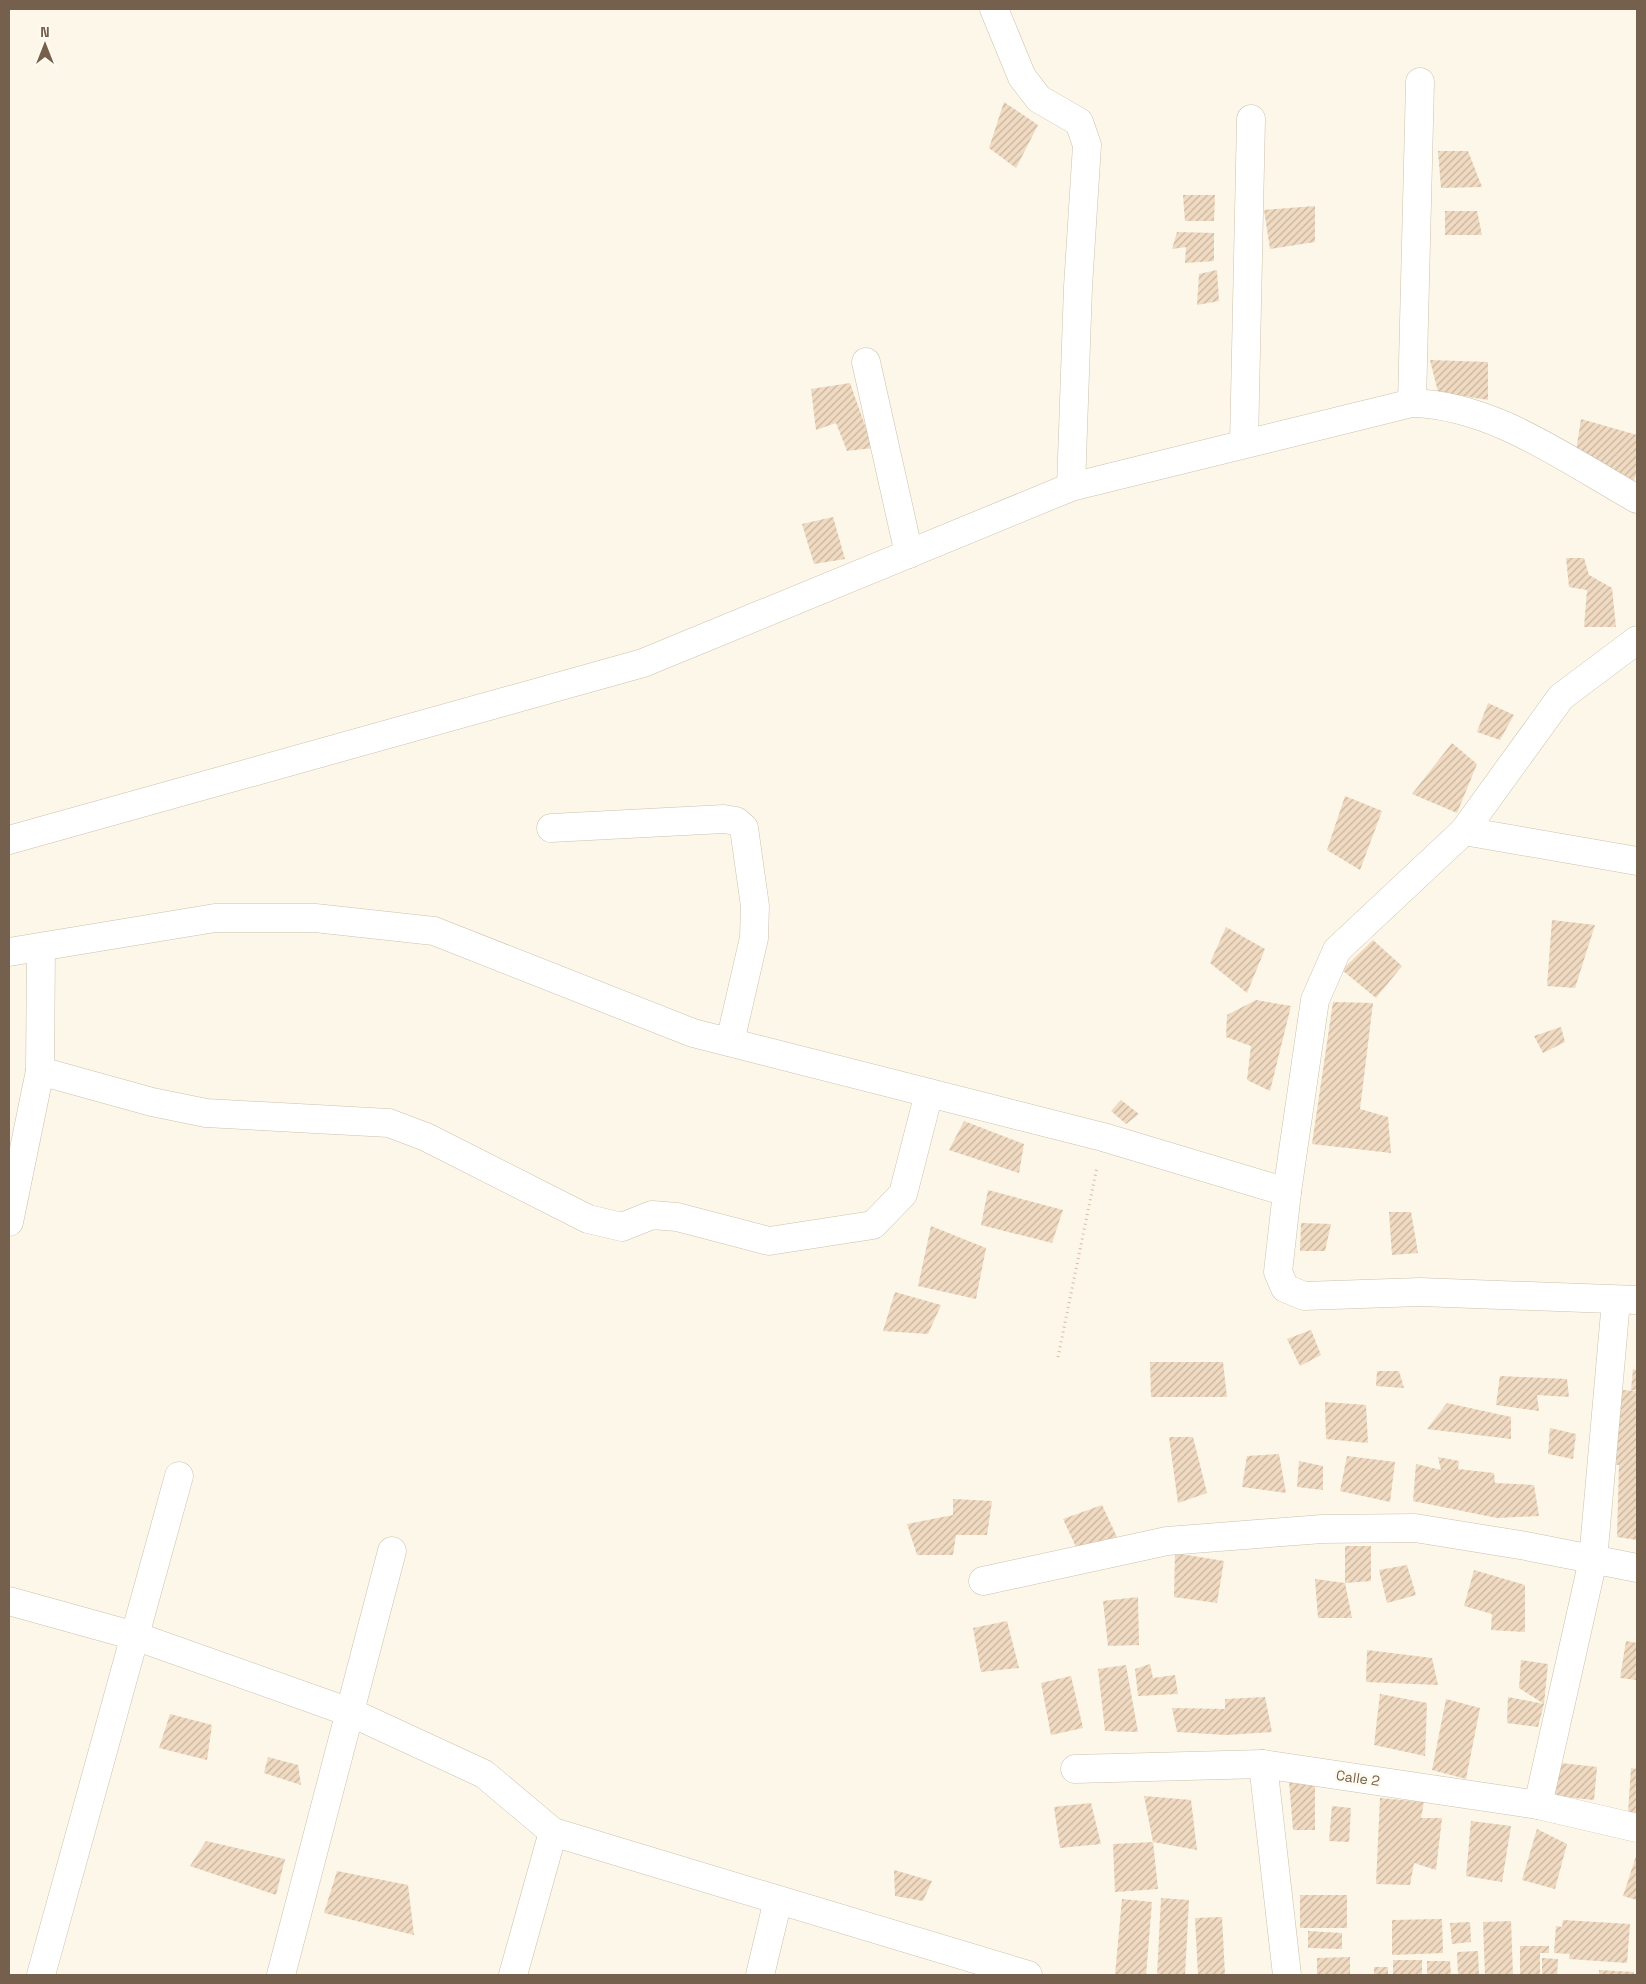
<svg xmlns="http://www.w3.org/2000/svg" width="1646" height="1984" font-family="'Space Grotesk',sans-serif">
<defs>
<pattern id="building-hatch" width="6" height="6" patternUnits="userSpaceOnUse" patternTransform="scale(1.25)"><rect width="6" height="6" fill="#f0dac1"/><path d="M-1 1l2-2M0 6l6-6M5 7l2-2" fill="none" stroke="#c7b49f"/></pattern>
</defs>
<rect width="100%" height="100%" fill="#fcf7e8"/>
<g fill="url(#building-hatch)">
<polygon points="1004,102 1038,125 1016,168 989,148"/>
<polygon points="1438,151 1468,151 1482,187 1441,188"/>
<polygon points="1183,195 1215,195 1214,221 1185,221"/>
<polygon points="1315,206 1315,242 1270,249 1264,210"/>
<polygon points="1445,211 1477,211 1482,235 1445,235"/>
<polygon points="1177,232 1214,233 1214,261 1185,263 1186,247 1172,249"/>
<polygon points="1217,270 1219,301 1197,305 1199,274"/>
<polygon points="1430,360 1488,362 1488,400 1438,392"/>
<polygon points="850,383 873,448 847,451 836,423 816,430 811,389"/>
<polygon points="1581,419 1637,435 1637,473 1633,482 1576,451"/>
<polygon points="833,517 845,559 814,564 802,524"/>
<polygon points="1566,558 1584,558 1589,575 1612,588 1616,627 1584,627 1587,590 1569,587"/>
<polygon points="1488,703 1514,715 1500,740 1477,732"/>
<polygon points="1452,743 1477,764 1457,813 1412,794"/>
<polygon points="1345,796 1382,811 1360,870 1327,850"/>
<polygon points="1552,920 1595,925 1575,988 1547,986"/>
<polygon points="1226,927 1265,949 1247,993 1210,963"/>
<polygon points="1373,940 1402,966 1376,998 1342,970"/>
<polygon points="1256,1000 1291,1006 1270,1091 1247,1080 1251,1046 1226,1037 1227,1015"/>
<polygon points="1333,1002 1373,1003 1360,1109 1388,1117 1391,1153 1312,1144"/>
<polygon points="1561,1027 1565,1042 1543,1053 1534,1036"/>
<polygon points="1121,1100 1139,1114 1126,1124 1111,1111"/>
<polygon points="964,1121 1024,1144 1019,1173 949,1150"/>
<polygon points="988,1190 1063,1210 1052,1243 981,1225"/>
<polygon points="1389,1212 1411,1212 1418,1253 1392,1255"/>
<polygon points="1301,1223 1331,1224 1325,1251 1300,1251"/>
<polygon points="931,1226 986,1248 976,1299 918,1286"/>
<polygon points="895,1292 941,1305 928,1334 883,1331"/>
<polygon points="1311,1330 1321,1355 1300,1366 1287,1339"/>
<polygon points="1150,1362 1223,1362 1227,1397 1151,1397"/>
<polygon points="1633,1369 1637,1370 1637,1390 1631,1390"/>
<polygon points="1377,1371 1399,1371 1404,1388 1376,1386"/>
<polygon points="1500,1376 1567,1379 1569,1397 1537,1395 1539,1411 1496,1405"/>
<polygon points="1623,1390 1637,1391 1637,1540 1617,1537 1619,1465 1609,1464 1612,1429"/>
<polygon points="1325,1402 1366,1405 1368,1443 1326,1439"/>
<polygon points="1447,1403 1511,1417 1511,1439 1427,1429"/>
<polygon points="1550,1428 1576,1434 1573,1459 1548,1454"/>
<polygon points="1169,1437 1193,1437 1207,1493 1178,1503"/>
<polygon points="1279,1454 1286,1493 1242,1487 1247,1456"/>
<polygon points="1347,1456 1395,1462 1390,1502 1340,1491"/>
<polygon points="1438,1457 1459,1461 1458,1469 1494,1473 1495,1483 1534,1485 1539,1516 1497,1518 1413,1501 1416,1464 1441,1470"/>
<polygon points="1299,1461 1323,1466 1323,1490 1297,1487"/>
<polygon points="953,1499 992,1501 987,1535 956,1535 953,1555 917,1555 907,1524 953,1515"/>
<polygon points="1102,1505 1117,1537 1076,1547 1063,1519"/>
<polygon points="1345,1546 1371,1546 1371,1581 1345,1583"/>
<polygon points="1175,1553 1224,1561 1217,1603 1174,1597"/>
<polygon points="1407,1565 1416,1595 1387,1603 1379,1570"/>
<polygon points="1474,1570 1525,1585 1525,1632 1491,1630 1492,1614 1464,1606"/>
<polygon points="1315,1579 1345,1583 1352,1618 1318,1618"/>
<polygon points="1138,1597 1139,1645 1108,1646 1103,1601"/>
<polygon points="1007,1621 1019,1668 981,1672 973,1628"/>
<polygon points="1626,1641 1637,1643 1637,1680 1620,1678"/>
<polygon points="1367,1650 1432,1658 1438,1685 1366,1682"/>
<polygon points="1521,1660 1548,1664 1544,1704 1519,1688"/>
<polygon points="1150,1664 1153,1678 1175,1675 1178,1694 1138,1696 1135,1669"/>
<polygon points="1126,1665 1138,1732 1105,1731 1098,1669"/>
<polygon points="1071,1676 1083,1728 1051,1735 1041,1683"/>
<polygon points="1380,1694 1427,1703 1425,1756 1374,1745"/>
<polygon points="1265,1697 1272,1732 1226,1735 1177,1732 1172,1708 1225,1709 1225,1699"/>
<polygon points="1508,1697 1544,1704 1538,1727 1507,1723"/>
<polygon points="1446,1699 1480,1708 1466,1779 1432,1770"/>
<polygon points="170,1714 212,1725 207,1760 159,1748"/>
<polygon points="268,1757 298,1765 301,1785 264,1773"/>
<polygon points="1552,1762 1597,1767 1594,1800 1545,1795"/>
<polygon points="1631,1768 1637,1769 1637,1816 1628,1813"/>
<polygon points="1289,1781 1315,1782 1315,1830 1293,1830"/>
<polygon points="1144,1796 1191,1800 1197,1850 1153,1842"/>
<polygon points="1380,1798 1424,1802 1421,1818 1442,1818 1436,1870 1414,1863 1410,1885 1376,1884"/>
<polygon points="1091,1803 1101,1844 1060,1848 1054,1807"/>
<polygon points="1332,1806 1351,1808 1349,1842 1329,1841"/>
<polygon points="1471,1821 1511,1826 1502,1882 1466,1876"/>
<polygon points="1537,1829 1567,1844 1555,1889 1522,1880"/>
<polygon points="206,1841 285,1859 276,1895 190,1866"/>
<polygon points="1153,1842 1158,1889 1115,1892 1113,1844"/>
<polygon points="1637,1853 1637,1900 1623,1896"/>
<polygon points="894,1870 932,1881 923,1901 895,1896"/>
<polygon points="337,1871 408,1885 414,1935 324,1913"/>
<rect x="1300" y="1895" width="47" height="33"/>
<polygon points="1161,1898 1189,1900 1185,1975 1157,1975"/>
<polygon points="1122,1899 1152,1902 1146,1975 1115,1975"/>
<polygon points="1222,1917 1225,1975 1198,1975 1195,1918"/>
<polygon points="1442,1919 1443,1953 1392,1955 1392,1920"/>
<polygon points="1563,1920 1630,1924 1627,1963 1569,1959 1570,1954 1554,1953 1556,1926 1562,1927"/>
<polygon points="1511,1921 1513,1975 1485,1975 1483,1922"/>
<polygon points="1470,1922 1471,1942 1452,1944 1450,1923"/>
<polygon points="1308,1931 1342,1933 1342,1949 1308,1948"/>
<polygon points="1520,1946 1549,1946 1549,1953 1540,1953 1540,1975 1520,1975"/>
<polygon points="1478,1951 1479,1975 1458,1975 1457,1952"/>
<polygon points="1350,1957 1350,1975 1317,1975 1317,1958"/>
<polygon points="1542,1958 1558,1959 1557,1975 1542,1975"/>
<rect x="1393" y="1960" width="29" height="15"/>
<polygon points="1427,1961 1450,1961 1451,1975 1427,1975"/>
<rect x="1374" y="1967" width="14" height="8"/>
<polygon points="1599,1970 1634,1972 1634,1975 1599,1975"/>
</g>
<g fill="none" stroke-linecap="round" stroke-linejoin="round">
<g stroke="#cdc0af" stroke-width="29">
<g id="minor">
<polyline points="994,9 1022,77 1039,99 1079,122 1087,145 1078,287 1071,487"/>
<polyline points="866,362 909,554"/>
<polyline points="1412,403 1420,82"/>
<polyline points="1244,444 1251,119"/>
<polyline points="1637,640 1561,697 1464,831 1337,950 1315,1000 1287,1192 1278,1272 1285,1288 1304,1296 1420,1292 1637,1300"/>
<polyline points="551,828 724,819 736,821 744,828 755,906 754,938 730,1042"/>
<polyline points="1464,831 1637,861"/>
<path d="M9,840L643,663L1071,487L1412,403C1494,405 1567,460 1637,499"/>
<polyline points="9,952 215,918 315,918 434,931 693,1033 1103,1137 1287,1192"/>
<polyline points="40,1071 152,1102 206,1113 389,1123 426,1137 588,1219 622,1227 652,1215 677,1217 769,1241 873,1225 903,1194 929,1093"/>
<polyline points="9,1222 40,1071 41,948"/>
<polyline points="983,1581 1167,1541 1322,1529 1415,1528 1526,1546 1637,1568"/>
<polyline points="9,1601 135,1636 352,1713 484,1774 553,1832 1028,1975"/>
<polyline points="1263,1764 1287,1975"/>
<polyline points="1075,1769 1263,1764 1538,1805 1637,1828"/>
<polyline points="1538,1805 1593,1560 1616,1301"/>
<polyline points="41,1975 179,1476"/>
<polyline points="281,1975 392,1551"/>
<polyline points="513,1975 553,1832"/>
<polyline points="760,1975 778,1900"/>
</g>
</g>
<polyline stroke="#d5bda4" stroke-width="3" stroke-dasharray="1 4" stroke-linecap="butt" points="1058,1357 1097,1167"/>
<use href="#minor" stroke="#fff" stroke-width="28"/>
</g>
<g text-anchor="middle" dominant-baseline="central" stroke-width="5" stroke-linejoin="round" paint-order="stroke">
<g font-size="14" fill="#75604d" stroke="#fefaef">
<text transform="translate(1358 1778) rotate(8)">Calle 2</text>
</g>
</g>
<rect width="1646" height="1984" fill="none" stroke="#75604d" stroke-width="20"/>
<g transform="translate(45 45)" stroke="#fefaef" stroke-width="4" paint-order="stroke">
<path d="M0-4L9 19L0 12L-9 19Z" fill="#75604d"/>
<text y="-8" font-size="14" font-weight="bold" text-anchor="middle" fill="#75604d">N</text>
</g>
</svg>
